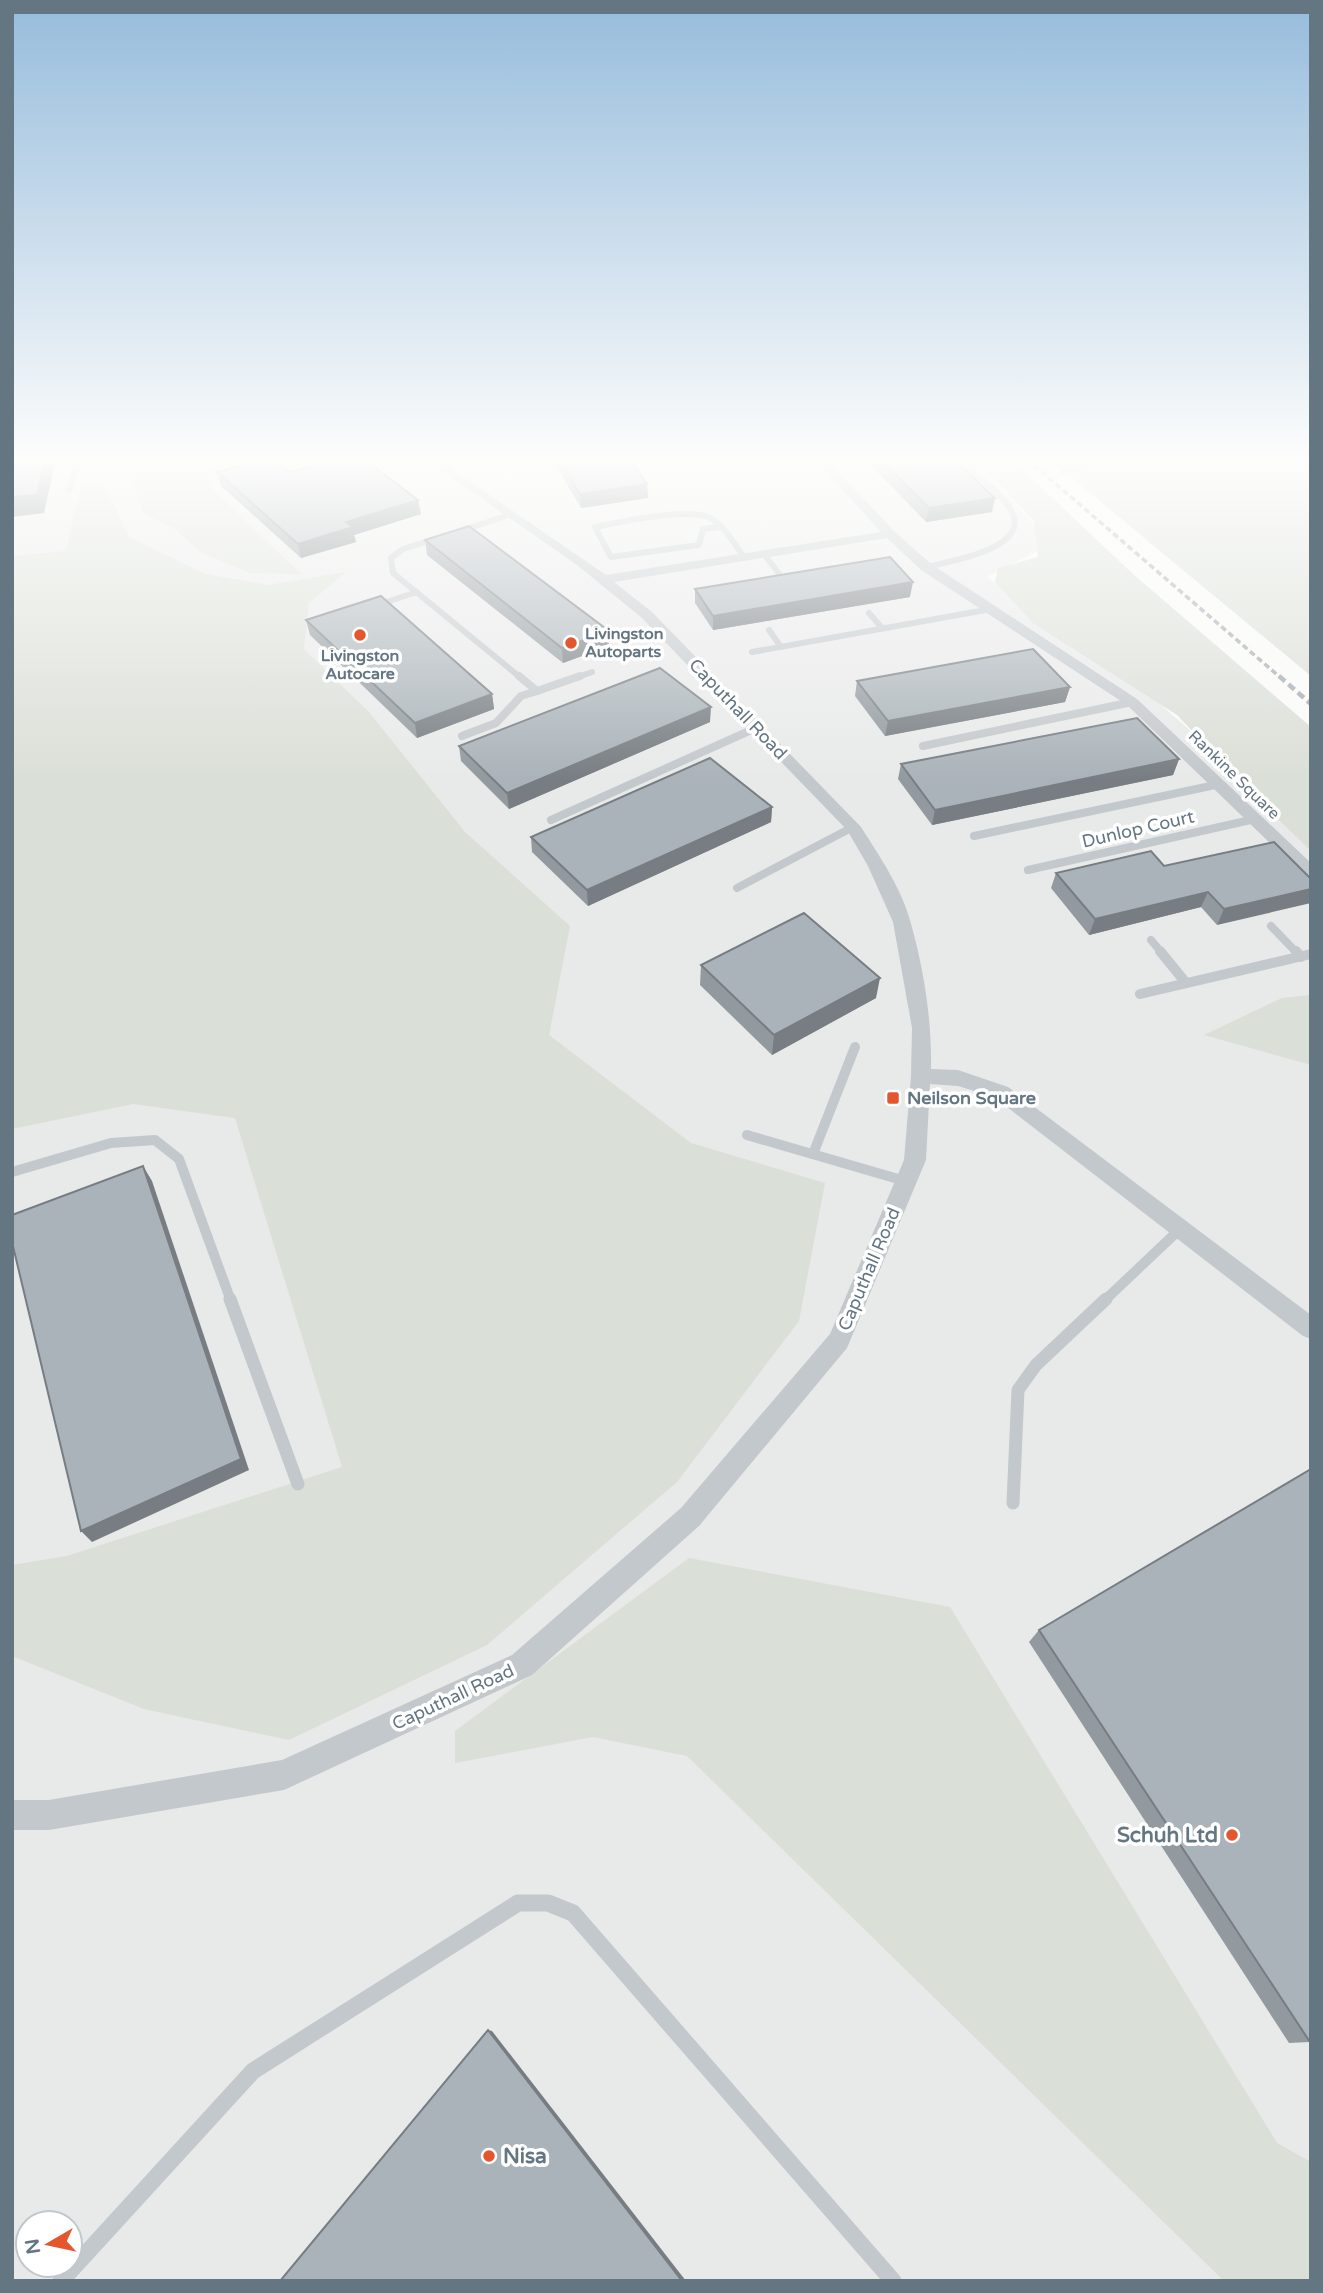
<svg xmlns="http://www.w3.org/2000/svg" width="1323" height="2293" font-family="'Varela Round',sans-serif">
<rect width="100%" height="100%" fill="#fafaf8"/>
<path fill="#e8e9e9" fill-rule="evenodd" d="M12,459H973L1047,538L1037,551L987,577L1151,696L1311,837V2281H12ZM28,2223H70V2265H28Z"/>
<g fill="#dadfd7">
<polygon points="130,459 222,459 210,487 301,574 250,573 200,552 175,529 143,513 127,468"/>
<polygon points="975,459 1011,459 1133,574 1311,727 1311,851 1245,787 1177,715 1034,624 995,582 998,568 1038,557 1034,521"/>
<polygon points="1049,459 1311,459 1311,676"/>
<polygon points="104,484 129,537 205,574 268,585 346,572 309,603 304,649 369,712 465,832 570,926 549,1035 691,1143 825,1183 799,1321 677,1482 487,1645 289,1740 144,1709 12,1656 12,1565 67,1556 342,1467 235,1118 133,1104 12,1129 12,556 66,551 81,485"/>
<polygon points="1311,995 1311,1065 1204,1035 1282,998"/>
<polygon points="689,1558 950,1607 1277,2143 1311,2162 1311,2281 1224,2281 687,1756 593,1737 455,1763 455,1731"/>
</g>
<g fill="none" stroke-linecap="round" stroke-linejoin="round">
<polyline stroke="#bbc7cb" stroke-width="4.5" points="1063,472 1079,468 1093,459"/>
<g stroke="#c3c8cc" stroke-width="6">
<polyline points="291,459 306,466 326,468"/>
<polyline points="231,466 260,459"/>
<polyline points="442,467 472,459"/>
<polyline points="69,490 78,459"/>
<path d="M720,527L703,529L699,545L611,557L595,527C620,522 686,508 708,517C724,524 734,544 744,557"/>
<polyline points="460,531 512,514"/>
<polyline points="438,538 403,549 391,558 393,573 521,678"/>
<polyline points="764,554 783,579"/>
<path d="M926,567C947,562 1023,550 1014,517C1008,497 972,472 956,459"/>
<polyline points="374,606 417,592"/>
<polyline points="869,613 882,628"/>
<polyline points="769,630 781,647"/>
<polyline points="752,652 991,609"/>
<polyline points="575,678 592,672"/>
</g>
<g stroke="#c3c8cc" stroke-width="8">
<polyline points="537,691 580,676"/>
<polyline points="462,736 496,723 521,696 537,691 519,676"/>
<polyline points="923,746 1132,702"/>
<polyline points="551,820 758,727"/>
<polyline points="974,836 1220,784"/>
<polyline points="1028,870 1255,819"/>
<polyline points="737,888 853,827"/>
<polyline points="1271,926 1297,953"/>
<polyline points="1151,940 1162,953"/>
</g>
<g stroke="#c3c8cc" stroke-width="10">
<polyline points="1160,951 1186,983"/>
<polyline points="1296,951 1301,957"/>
<polyline points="1140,994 1311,954"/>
<polyline points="747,1135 905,1181"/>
<polyline points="813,1154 855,1047"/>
<polyline points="12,1172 111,1143 155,1140 179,1159 231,1301"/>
<polyline points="1104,1301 1180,1229"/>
</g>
<g stroke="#c3c8cc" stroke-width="13">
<polyline points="230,1299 298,1484"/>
<polyline points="1013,1503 1018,1390 1036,1365 1106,1299"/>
</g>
<polyline stroke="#c3c8cc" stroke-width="17" points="61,2281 253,2071 518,1903 548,1903 573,1913 893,2281"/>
<path fill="#c3c8cc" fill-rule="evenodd" d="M425,459H437L606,575L881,532L814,459H826L894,531L931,564L1137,699L1311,863V878L1305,877L1127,705L921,570L887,538L614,582L652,612L861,827C880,857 902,889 911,924C924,970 932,1021 931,1069L958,1070L1008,1087L1311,1315V1339L1303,1336L994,1097L958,1086L930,1084L926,1160L847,1348L699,1526L532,1675L284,1790L49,1830H12V1800H49L282,1760L512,1655L681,1508L830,1334L904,1160L911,1076L912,1028L893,922L868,866L847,830L642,618L577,565Z"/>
<polyline stroke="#a2aab0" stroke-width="3.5" stroke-dasharray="6 3.5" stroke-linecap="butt" points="1027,459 1281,678"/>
<polyline stroke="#a2aab0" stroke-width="4.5" stroke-dasharray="8 4.5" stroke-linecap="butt" points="1279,676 1311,704"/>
</g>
<g fill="#929a9f">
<polygon points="552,459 630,459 647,484 648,498 581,508"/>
<polygon points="865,459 953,459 992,512 926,522"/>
<polygon points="217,472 290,472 421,514 354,535 356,542 301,558 221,486"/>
<polygon points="425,540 609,631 609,646 563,663 427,555"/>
<polygon points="695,589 910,597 713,630 695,603"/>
<polygon points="306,620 492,694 494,709 417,738 310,635"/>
<polygon points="857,681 1070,687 1065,702 885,736 855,696"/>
<polygon points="710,722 509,809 461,761 459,746"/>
<polygon points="1179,759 1173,775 932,825 898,779 901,764"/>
<polygon points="772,807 771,822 588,906 532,852 531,837"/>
<polygon points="1274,842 1217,925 1201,907 1089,935 1051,888 1056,873 1164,866"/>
<polygon points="701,965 876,998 772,1055 700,985"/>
<polygon points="1039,1630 1310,2042 1289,2043 1029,1642"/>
</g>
<g fill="#777d82">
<polygon points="45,459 56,459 44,513 12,517 12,497"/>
<polygon points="647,484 648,498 581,508 580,494"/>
<polygon points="995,498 992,512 926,522 929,508"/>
<polygon points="418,500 421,514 354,535 356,542 301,558 298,544 346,522"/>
<polygon points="913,582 910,597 713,630 713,616"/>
<polygon points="609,631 609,646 563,663 562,648"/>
<polygon points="1070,687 1065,702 885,736 888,721"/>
<polygon points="492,694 494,709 417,738 415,723"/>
<polygon points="711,707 710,722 509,809 507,793"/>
<polygon points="1179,759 1173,775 932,825 935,810"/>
<polygon points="772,807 771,822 588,906 587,890"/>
<polygon points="1311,889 1311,903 1217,925 1224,909"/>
<polygon points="1208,892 1201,907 1089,935 1095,919"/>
<polygon points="880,978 876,998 772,1055 774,1035"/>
<polygon points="143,1166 152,1181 249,1470 92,1542 81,1531"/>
<polygon points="488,2030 492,2031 686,2281 682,2281"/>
</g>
<g fill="#aab3b9" stroke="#777d82" stroke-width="2">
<polygon points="12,459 45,459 37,495 12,497"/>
<polygon points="266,459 273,459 290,472 340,459 364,459 418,500 346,522 353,527 298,544 217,472"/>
<polygon points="559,459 630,459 647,484 580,494"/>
<polygon points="880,459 953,459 995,498 929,508"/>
<polygon points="469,526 609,631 562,648 425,540"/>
<polygon points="890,557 913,582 713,616 695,589"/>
<polygon points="381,596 492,694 415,723 306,620"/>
<polygon points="1033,649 1070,687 888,721 857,681"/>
<polygon points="660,668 711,707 507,793 459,746"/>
<polygon points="1137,718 1179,759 935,810 901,764"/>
<polygon points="710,758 772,807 587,890 531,837"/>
<polygon points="1274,842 1311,879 1311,889 1224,909 1208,892 1095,919 1056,873 1151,851 1164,866"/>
<polygon points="804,913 880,978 774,1035 701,965"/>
<polygon points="143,1166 241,1459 81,1531 12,1242 12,1215"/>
<polygon points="1311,1469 1311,2041 1310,2042 1039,1630"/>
<polygon points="488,2030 682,2281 280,2281"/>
</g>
<linearGradient id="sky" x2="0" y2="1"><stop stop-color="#96bcdc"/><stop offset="0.59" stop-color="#fdfdfc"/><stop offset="1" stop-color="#fdfdfc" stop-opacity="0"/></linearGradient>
<rect width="1323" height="780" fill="url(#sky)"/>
<g fill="#e4572e" stroke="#fff" stroke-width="2.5">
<circle cx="360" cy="635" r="7"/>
<circle cx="571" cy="643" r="7"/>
<rect x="886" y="1091" width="14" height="14" rx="3.5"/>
<circle cx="1232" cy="1835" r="7"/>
<circle cx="489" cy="2156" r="7"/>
</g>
<g text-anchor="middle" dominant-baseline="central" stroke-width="7" stroke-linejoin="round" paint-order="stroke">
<g font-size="16" font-weight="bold" fill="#657683" stroke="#fff" text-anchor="start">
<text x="585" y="634">Livingston<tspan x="585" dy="18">Autoparts</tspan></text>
<text x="360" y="656" text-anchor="middle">Livingston<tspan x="360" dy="18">Autocare</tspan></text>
</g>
<g font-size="16" fill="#657683" stroke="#fff">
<text transform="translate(1234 775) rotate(44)">Rankine Square</text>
</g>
<g font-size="18" fill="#657683" stroke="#fff">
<text transform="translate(738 709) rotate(46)">Caputhall Road</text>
<text transform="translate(1138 829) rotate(-13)">Dunlop Court</text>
<text transform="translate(869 1269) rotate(-67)">Caputhall Road</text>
<text transform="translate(453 1697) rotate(-25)">Caputhall Road</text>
</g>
<g font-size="18" font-weight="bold" fill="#657683" stroke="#fff" text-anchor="start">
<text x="907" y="1098">Neilson Square</text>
</g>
<g font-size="21" font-weight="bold" fill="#657683" stroke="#fff" text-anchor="end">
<text x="1218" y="1835">Schuh Ltd</text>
<text x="503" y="2156" text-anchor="start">Nisa</text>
</g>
</g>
<rect width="1323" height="2293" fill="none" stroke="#657683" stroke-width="28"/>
<g transform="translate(49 2244) rotate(261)"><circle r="33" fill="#ffffff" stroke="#c1c8cd" stroke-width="2"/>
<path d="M0-5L12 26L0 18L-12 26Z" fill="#e4572e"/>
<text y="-10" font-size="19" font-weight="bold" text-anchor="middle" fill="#657683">N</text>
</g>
</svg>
